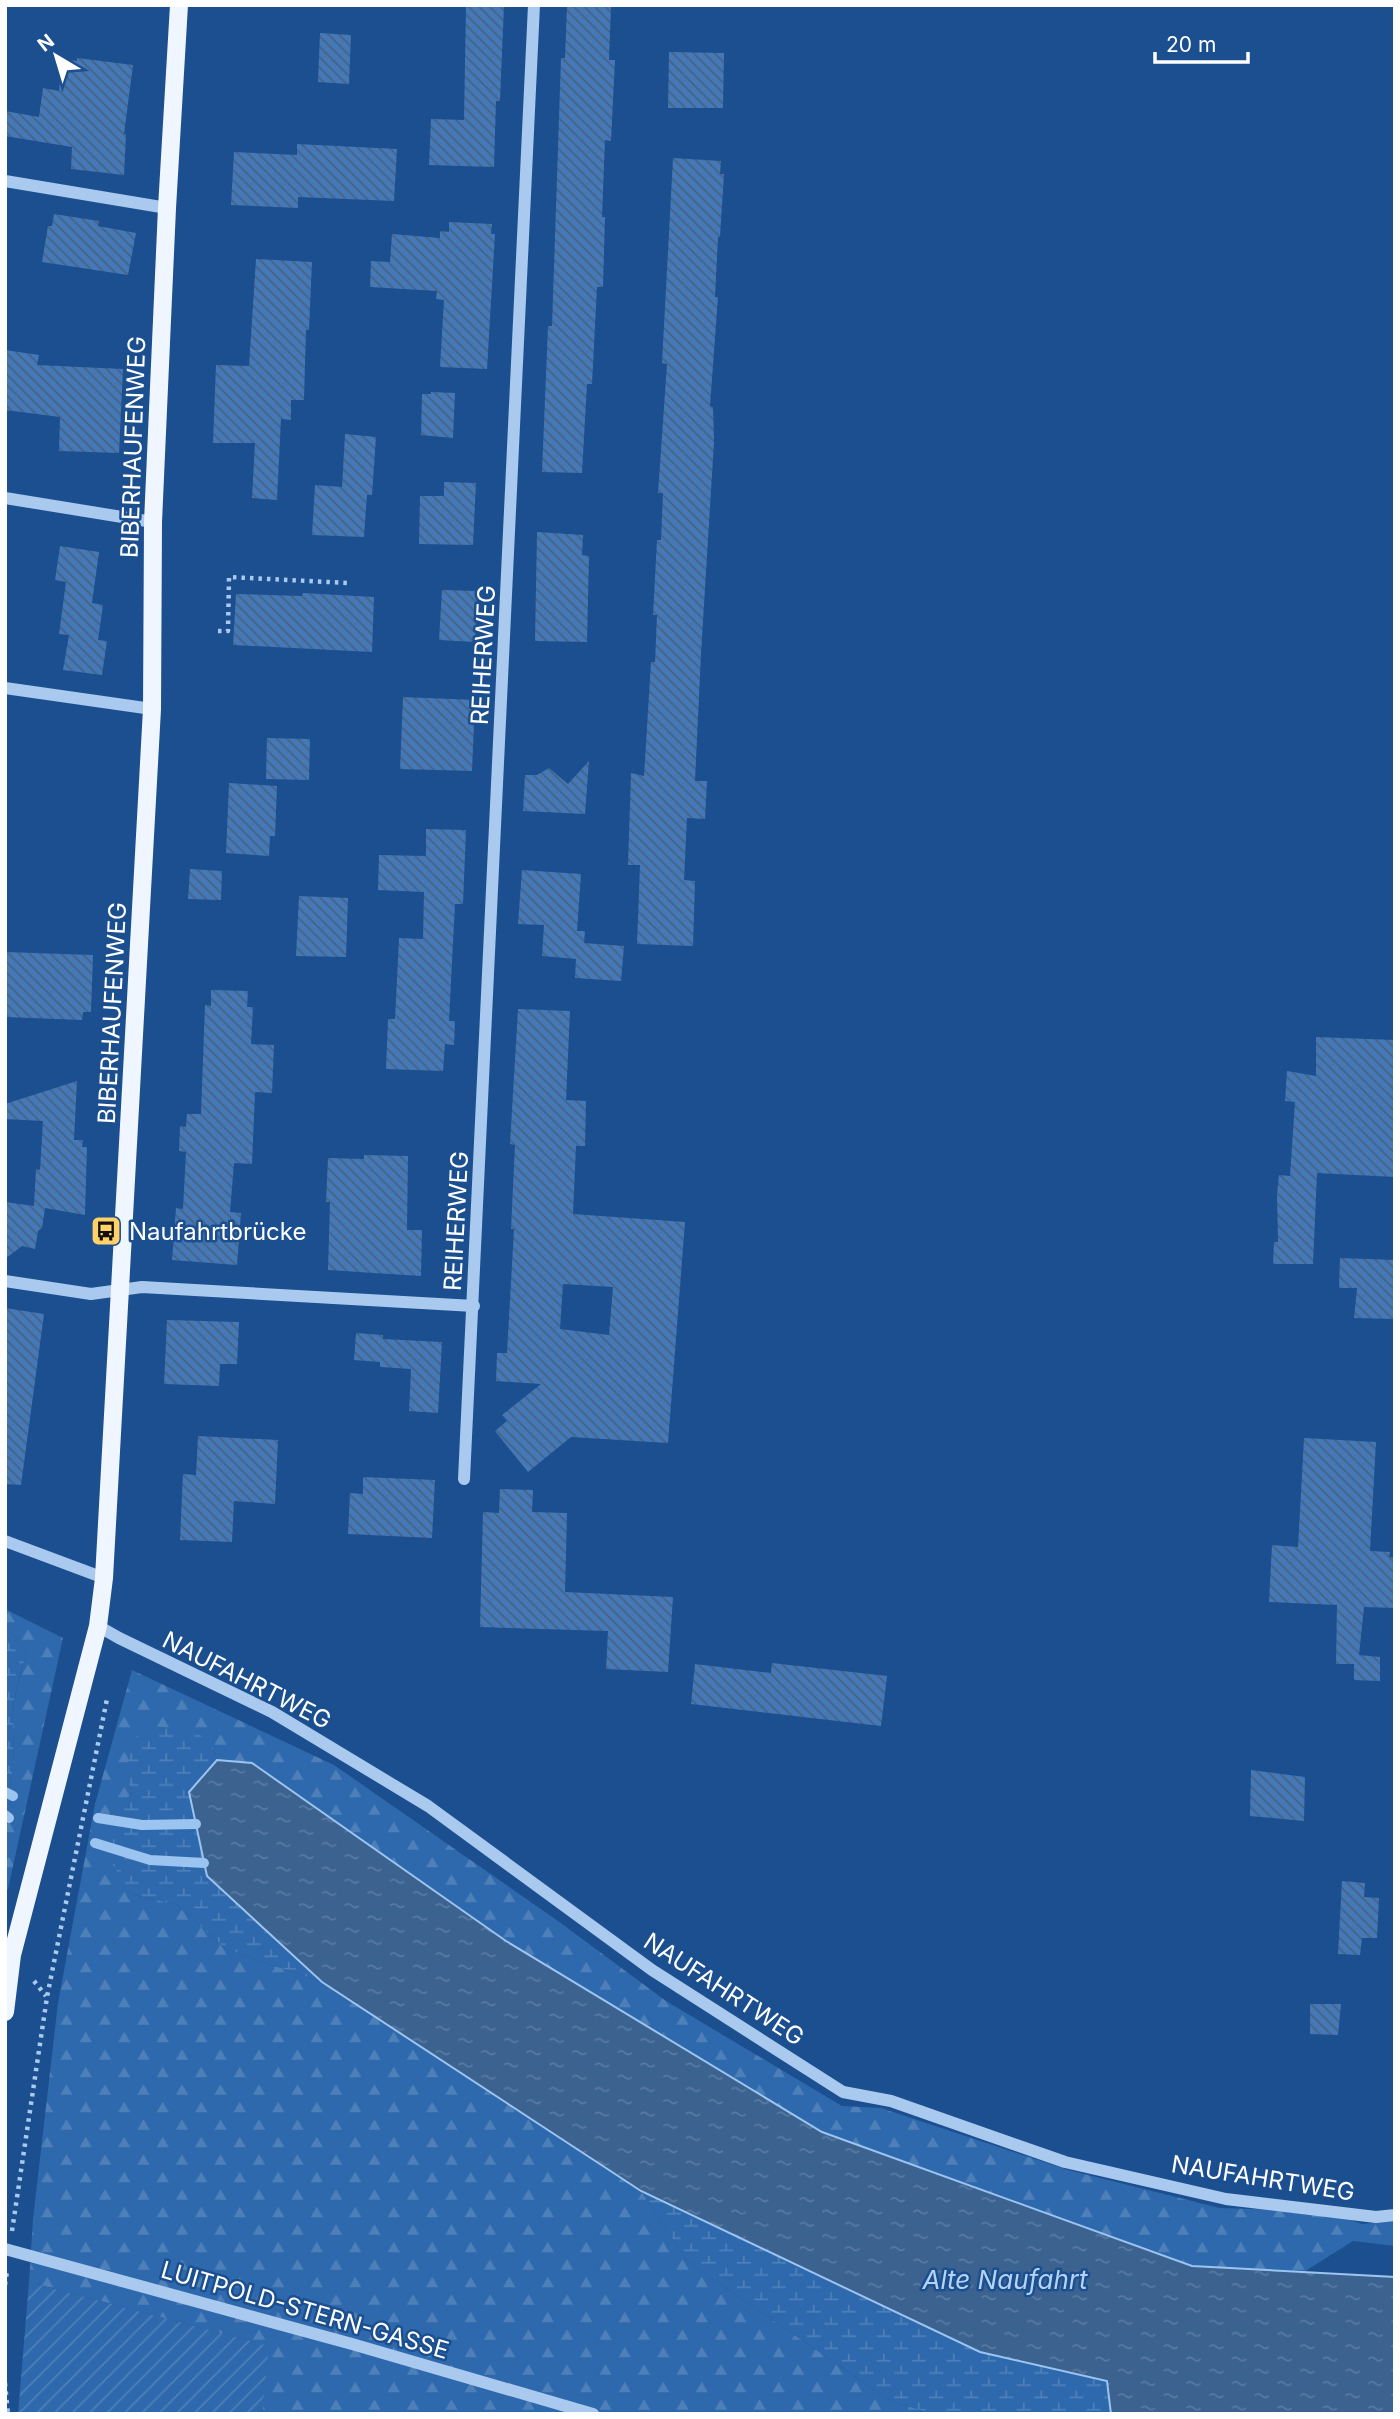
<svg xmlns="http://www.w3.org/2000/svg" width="1400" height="2419" font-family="Inter,sans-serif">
<defs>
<pattern id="forest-firs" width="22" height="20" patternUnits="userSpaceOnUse" patternTransform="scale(1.75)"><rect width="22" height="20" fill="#2e69ad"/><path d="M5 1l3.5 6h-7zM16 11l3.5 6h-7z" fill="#4d80b9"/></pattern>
<pattern id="wetland-marsh" width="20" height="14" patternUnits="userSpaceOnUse" patternTransform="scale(1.75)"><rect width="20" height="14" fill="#2e69ad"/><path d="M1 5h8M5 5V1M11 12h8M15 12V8" fill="none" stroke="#4d80b9"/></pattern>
<pattern id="garden-furrows" width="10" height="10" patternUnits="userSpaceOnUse" patternTransform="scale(1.75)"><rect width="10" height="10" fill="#2e69ad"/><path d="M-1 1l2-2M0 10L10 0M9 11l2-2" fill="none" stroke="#4d80b9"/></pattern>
<pattern id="water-ripples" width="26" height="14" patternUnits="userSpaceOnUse" patternTransform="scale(1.75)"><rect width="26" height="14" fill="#3c6290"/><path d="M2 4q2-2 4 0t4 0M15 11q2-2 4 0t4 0" fill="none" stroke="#597aa1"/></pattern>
<pattern id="building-back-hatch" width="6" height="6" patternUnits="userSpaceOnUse" patternTransform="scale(1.75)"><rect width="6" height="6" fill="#4478b7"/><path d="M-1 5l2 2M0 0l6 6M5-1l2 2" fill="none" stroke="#486282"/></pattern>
</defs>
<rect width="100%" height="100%" fill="#1b4f8f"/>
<g fill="url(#forest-firs)">
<path d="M5,1609L63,1638L8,1889L5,1892V1799C18,1773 12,1740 13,1711C14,1692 22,1671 27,1651L5,1626Z"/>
<polygon points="132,1670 334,1765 558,1921 666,2001 842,2106 881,2108 1068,2170 1220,2208 1324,2211 1362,2224 1395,2221 1395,2246 1353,2241 1304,2272 1192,2266 822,2132 506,1941 252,1763 217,1760 213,1748 132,1791 125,1804 133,1895 176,1904 226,1949 322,1982 641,2191 687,2261 889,2400 933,2414 262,2414 268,2346 29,2282 33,2219 58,2003 95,1804"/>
</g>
<g fill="url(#wetland-marsh)">
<path d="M5,1626L27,1651C22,1670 14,1692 13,1711C12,1740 18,1773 5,1799Z"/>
<polygon points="152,1726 195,1730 213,1748 217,1760 189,1792 207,1876 322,1982 226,1949 176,1904 133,1895 111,1862 102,1844 110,1812 125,1804 132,1791 125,1775 134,1738"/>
<polygon points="641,2191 980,2352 1107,2381 1111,2414 933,2414 889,2400 687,2261"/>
</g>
<polygon fill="url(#garden-furrows)" points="29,2282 269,2346 262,2414 18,2414"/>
<polygon fill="url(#water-ripples)" stroke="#9cc4f0" stroke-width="2" points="217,1760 252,1763 506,1941 822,2132 1192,2266 1395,2277 1395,2414 1111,2414 1107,2381 980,2352 641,2191 322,1982 207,1876 189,1792"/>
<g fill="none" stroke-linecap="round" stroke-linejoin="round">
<g stroke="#9cc4f0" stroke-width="10">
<polyline points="5,1792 13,1796"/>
<polyline points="5,1815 9,1818"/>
<polyline points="98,1818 142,1825 196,1824"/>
<polyline points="95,1843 150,1860 204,1863"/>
</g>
</g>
<g fill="url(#building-back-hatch)" fill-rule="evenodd">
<polygon points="466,5 504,5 500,101 496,101 494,167 429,165 431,119 464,120"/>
<polygon points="567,5 611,5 609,60 615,60 611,141 605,140 602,217 605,217 603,287 597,287 592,384 587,384 582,473 542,472 548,326 552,326 561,58 565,58"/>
<polygon points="320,33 351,35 349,84 318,82"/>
<polygon points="669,52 724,53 723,108 668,108"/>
<polygon points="77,58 133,65 124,134 126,134 124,175 71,169 72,147 5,136 5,111 39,117 43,88 59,91 62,59 77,61"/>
<polygon points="297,144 397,149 394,201 298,197 298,208 231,205 234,152 297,155"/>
<polygon points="673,158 721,161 720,174 724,174 720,237 718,237 715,297 718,297 710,406 713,407 714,442 701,654 695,781 707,781 705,819 687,818 684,880 695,881 693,946 637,944 640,865 628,865 631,773 644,776 651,662 655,662 657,615 653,615 657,540 661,540 663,493 658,493 667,364 662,363"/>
<polygon points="54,214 99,221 98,226 136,233 128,275 42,262 48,226 52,226"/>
<polygon points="449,222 492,224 491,234 495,234 487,369 440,367 444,300 436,299 437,291 370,287 371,261 390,262 392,234 440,238 440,231 449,232"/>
<polygon points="256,259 312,262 309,330 306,330 304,400 291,400 291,420 281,419 277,500 252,498 255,443 213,443 216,365 249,366"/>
<polygon points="5,350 39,355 37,365 123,369 119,453 59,451 60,417 5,410"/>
<polygon points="431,392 455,393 453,438 421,435 422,394 431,394"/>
<polygon points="345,434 376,437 372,495 367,495 364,537 312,535 315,485 342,487"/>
<polygon points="444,482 476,483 473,545 419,544 420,496 444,496"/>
<polygon points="537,532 583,535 582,555 589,556 587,642 535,641"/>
<polygon points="60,546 99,552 92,603 103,605 98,640 107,641 102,675 63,670 69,635 59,634 66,582 55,580"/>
<polygon points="442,590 477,591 475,642 439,640"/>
<polygon points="303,593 374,597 372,652 233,645 236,594 302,596"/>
<polygon points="403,697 475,700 472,771 400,769"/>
<polygon points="267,738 310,739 309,780 266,779"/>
<polygon points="589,761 585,814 523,811 525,775 537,775 549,768 568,784"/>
<polygon points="229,783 277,786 275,836 270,836 269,856 226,853"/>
<polygon points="426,829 466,830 463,904 455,904 449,1021 455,1021 454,1045 445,1044 443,1071 386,1069 388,1019 395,1019 399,938 423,939 424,892 378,890 379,855 426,856"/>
<polygon points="190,869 222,871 221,900 188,899"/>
<polygon points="522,870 581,874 577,931 585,931 584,943 624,946 621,981 575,978 576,959 542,956 544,925 518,924"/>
<polygon points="299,896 348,898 346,957 296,956"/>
<polygon points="5,952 93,955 91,1012 83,1012 82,1020 5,1017"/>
<polygon points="211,990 248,991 247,1007 253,1007 251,1044 274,1045 272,1093 255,1092 252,1164 234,1163 230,1212 241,1213 237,1265 172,1260 176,1208 183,1209 186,1152 179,1151 180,1126 186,1127 187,1114 201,1114 205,1005 211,1006"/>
<path d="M518,1009L570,1011L566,1100L586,1101L585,1146H576L573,1214L685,1222L668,1443L571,1437L528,1472L495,1431L507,1421L502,1415L541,1384L496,1381L497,1353H507L514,1229H511L515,1145L510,1144ZM563,1284L613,1287L609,1335L560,1329Z"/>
<polygon points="1316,1037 1395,1040 1395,1177 1317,1173 1313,1264 1273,1264 1274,1242 1278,1242 1277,1194 1279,1175 1290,1176 1295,1102 1285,1101 1287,1071 1316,1076"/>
<polygon points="77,1081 74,1140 83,1140 82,1147 87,1147 85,1215 45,1208 42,1228 38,1231 35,1249 22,1246 5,1259 5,1202 34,1206 36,1169 40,1170 43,1121 5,1119 5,1104"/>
<polygon points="364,1155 408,1156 407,1230 422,1230 421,1276 328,1270 330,1202 326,1202 328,1158 364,1159"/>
<polygon points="1340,1258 1395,1260 1395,1319 1354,1318 1357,1288 1339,1288"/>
<polygon points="5,1308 44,1314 21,1485 5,1484"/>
<polygon points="167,1320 239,1322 237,1364 220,1364 219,1386 164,1384"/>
<polygon points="356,1333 383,1335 383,1339 442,1342 438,1413 409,1411 411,1369 380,1367 380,1362 354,1360"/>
<polygon points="198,1436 278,1440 275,1504 234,1501 232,1542 180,1540 183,1474 196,1475"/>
<polygon points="1304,1438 1376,1442 1370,1551 1390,1552 1389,1557 1395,1558 1395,1608 1364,1607 1359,1655 1380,1657 1380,1681 1354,1680 1354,1664 1336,1664 1337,1605 1269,1602 1272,1545 1298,1547"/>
<polygon points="363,1477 435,1480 432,1538 348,1534 350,1493 363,1494"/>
<polygon points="500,1489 533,1490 532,1512 567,1513 565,1592 673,1597 668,1672 606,1669 608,1631 480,1627 483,1512 499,1513"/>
<polygon points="772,1663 887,1676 881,1726 691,1704 695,1664 771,1673"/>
<polygon points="1251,1770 1305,1777 1304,1821 1250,1816"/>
<polygon points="1342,1881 1365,1883 1364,1897 1379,1898 1377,1938 1362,1938 1360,1955 1338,1954"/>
<polygon points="1310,2004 1341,2004 1338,2035 1310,2034"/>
</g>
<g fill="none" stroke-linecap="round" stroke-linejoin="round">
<g stroke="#a9c9ee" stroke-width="4.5" stroke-dasharray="3.5 5" stroke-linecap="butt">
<polyline points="218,631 228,631 229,577 348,583"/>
<polyline points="34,1981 46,1996"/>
<polyline points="12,2231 47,1997 107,1699"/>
<polyline points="5,2285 7,2271"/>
<polyline points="5,2383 8,2414"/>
</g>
<g stroke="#a9c9ee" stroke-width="12">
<polyline points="5,181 167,208"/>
<polyline points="5,498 153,522"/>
<polyline points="5,688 152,709"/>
<polyline points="5,1281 91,1294 142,1287 474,1306"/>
<polyline points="464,1479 534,5"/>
<polyline points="5,1541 104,1578"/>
<polyline points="98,1626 119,1638 272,1712 428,1806 652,1970 843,2092 891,2101 1065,2162 1226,2199 1376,2217 1395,2215"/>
<polyline points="5,2249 352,2344 593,2414"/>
</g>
<polyline stroke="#f0f6ff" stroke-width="18" points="5,2012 12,1955 98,1626 104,1578 152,709 153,522 167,208 179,5"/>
</g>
<defs>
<g id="bus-square" transform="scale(1.575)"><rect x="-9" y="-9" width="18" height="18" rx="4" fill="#ffd166" stroke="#1b4f8f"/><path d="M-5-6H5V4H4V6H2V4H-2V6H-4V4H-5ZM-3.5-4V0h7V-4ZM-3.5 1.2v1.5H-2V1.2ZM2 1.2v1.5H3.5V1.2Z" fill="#111"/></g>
</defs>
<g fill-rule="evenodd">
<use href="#bus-square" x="106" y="1231"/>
</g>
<g text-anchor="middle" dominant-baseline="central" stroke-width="5" stroke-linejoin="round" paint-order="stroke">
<g font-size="24" fill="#fff" stroke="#1b4f8f">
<text transform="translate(133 447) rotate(-88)">BIBERHAUFENWEG</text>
<text transform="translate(483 655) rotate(-87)">REIHERWEG</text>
<text transform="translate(112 1013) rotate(-87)">BIBERHAUFENWEG</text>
<text transform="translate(456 1221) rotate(-87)">REIHERWEG</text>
<text transform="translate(247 1680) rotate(27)">NAUFAHRTWEG</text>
<text transform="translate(724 1989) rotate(33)">NAUFAHRTWEG</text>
<text transform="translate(1263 2178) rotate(9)">NAUFAHRTWEG</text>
<text transform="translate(305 2310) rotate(16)">LUITPOLD-STERN-GASSE</text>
</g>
<g font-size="24" fill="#fff" stroke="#1b4f8f" text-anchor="start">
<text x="129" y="1231">Naufahrtbrücke</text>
</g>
<g font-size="26" font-style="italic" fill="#b5d3f5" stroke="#1b4f8f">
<text x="1005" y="2279">Alte Naufahrt</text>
</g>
</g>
<rect width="1400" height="2419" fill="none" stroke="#ffffff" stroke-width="14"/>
<g transform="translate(56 56) rotate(322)" stroke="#1b4f8f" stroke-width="5" paint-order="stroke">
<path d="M0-5L12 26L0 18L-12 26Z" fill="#ffffff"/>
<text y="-10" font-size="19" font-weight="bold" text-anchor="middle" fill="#ffffff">N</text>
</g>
<path d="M1155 52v10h93v-10" fill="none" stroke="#ffffff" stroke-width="3.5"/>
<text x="1166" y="52" font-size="21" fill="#ffffff" stroke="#1b4f8f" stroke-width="5" paint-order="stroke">20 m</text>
</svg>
